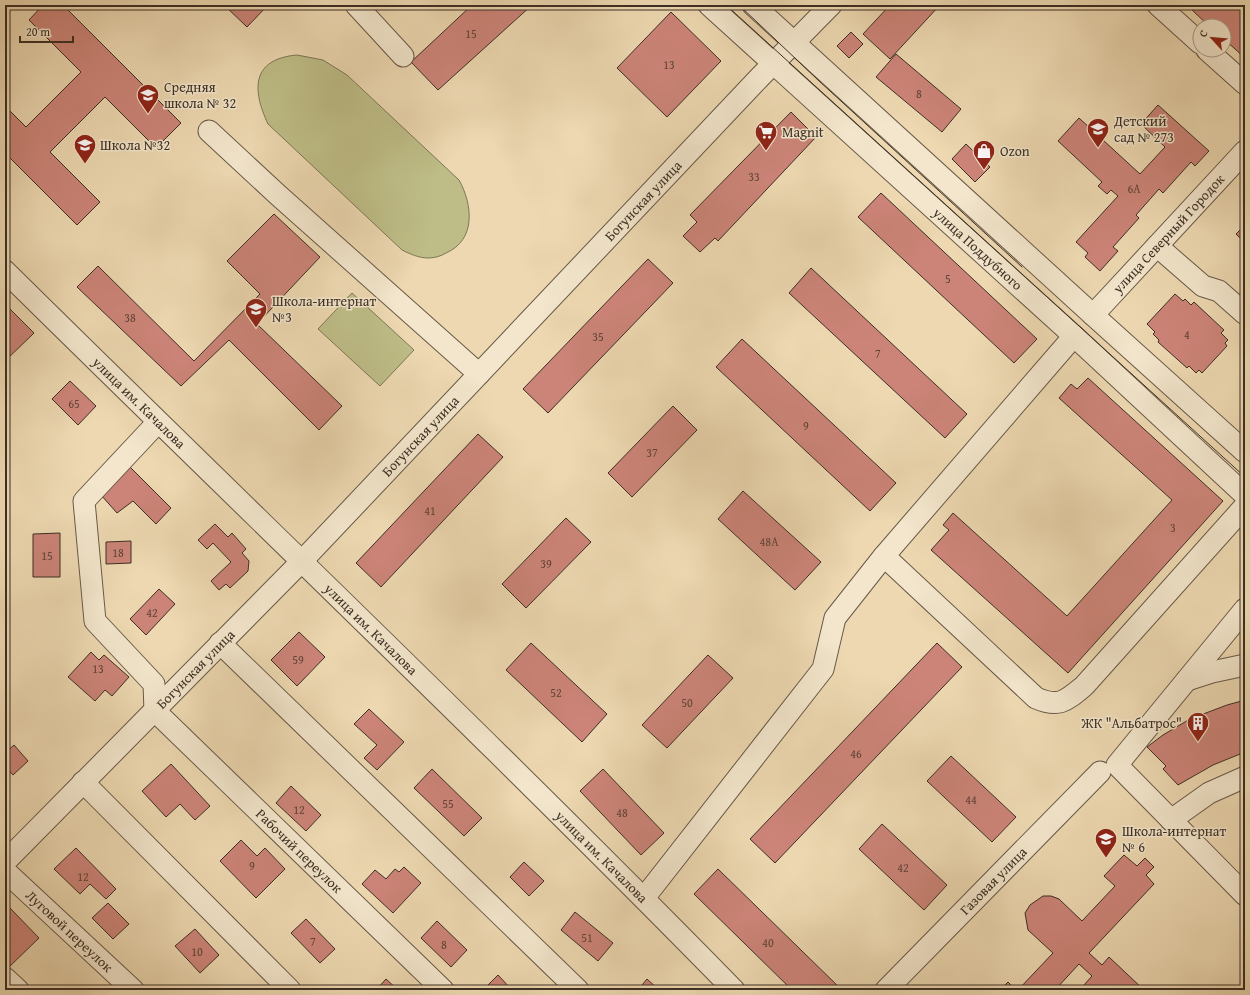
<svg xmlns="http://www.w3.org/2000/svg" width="1250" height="995" font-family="'Gentium Book Plus',serif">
<rect width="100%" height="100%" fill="#edd8b1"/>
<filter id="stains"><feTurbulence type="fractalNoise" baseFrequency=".005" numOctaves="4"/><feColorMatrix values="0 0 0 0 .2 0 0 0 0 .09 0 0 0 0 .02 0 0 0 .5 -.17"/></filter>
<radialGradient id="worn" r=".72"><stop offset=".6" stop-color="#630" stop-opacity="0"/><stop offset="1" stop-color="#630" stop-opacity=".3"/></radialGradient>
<g fill="#bebd87" stroke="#7d7656">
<path d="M297,55L323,60L347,75L459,180C473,205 476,240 446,253C441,256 435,258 428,258C419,258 410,254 402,250L268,124C252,90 251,59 297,55Z"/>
<polygon points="352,293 414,350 380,386 318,329"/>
</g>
<g fill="#cc8478" stroke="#3c2f24">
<polygon points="43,5 63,5 181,123 156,148 105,97 50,152 100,202 77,225 5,153 5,106 26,127 81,72 29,20"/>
<polygon points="224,5 268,5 247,27"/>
<polygon points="472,5 532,5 438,90 411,62"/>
<polygon points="890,5 940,5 890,59 863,34"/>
<polygon points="1194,5 1245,6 1245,58 1224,39 1224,26 1209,26 1191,9"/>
<polygon points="671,12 721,61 667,117 617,68"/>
<polygon points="851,32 863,44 849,58 837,46"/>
<polygon points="896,54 961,109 942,132 876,77"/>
<polygon points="1158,105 1209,151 1195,166 1191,162 1163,193 1159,189 1136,215 1139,218 1113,247 1118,251 1100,271 1085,257 1088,253 1076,242 1118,196 1111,190 1107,194 1098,186 1102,182 1058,141 1079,118 1140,174 1165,147 1141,124"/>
<polygon points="791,112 816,137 718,241 715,238 700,252 683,236 697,222 690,215"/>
<polygon points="966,144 990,167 975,182 952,159"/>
<polygon points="881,193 1037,339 1014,363 858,217"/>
<polygon points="274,214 320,257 257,324 342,406 319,430 229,340 181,386 77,287 98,266 194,361 260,294 227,261"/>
<polygon points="1245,225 1245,243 1236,234"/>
<polygon points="648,259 673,283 548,413 523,389"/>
<polygon points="811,268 967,414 945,438 789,293"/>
<polygon points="1175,294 1183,301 1185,299 1191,305 1194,302 1224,330 1221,333 1228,340 1225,343 1227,346 1202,373 1199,370 1196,373 1189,366 1187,368 1158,342 1159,340 1153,334 1155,332 1147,324"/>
<polygon points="5,304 34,333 5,361"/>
<polygon points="742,339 896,483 870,511 716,367"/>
<polygon points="1088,378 1223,501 1068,673 931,550 949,530 943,525 953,513 1067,616 1172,500 1059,398 1071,384 1077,389"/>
<polygon points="70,381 96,406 78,425 52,399"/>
<polygon points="673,406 697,430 632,497 608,473"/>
<polygon points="478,434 503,457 381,587 356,563"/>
<polygon points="130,467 171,508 156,524 133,501 117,513 101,495"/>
<polygon points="743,491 821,562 795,590 718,519"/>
<polygon points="566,518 591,542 526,608 502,584"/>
<polygon points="215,524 228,537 232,533 246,549 242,553 249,561 248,571 230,588 226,584 219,590 211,581 231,562 213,543 207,549 198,540"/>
<polygon points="60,533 60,577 33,577 33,534"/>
<polygon points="131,541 131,563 106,564 106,542"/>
<polygon points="159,589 175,604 146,635 130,619"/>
<polygon points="299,632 325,657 297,686 271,660"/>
<polygon points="531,643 607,714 582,742 506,670"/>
<polygon points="937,643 962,667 775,863 750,839"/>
<polygon points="91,652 99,660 104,655 129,677 112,696 105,690 95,701 68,677"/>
<polygon points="708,655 733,678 667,748 642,725"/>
<polygon points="1245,700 1245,752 1213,765 1178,785 1163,769 1166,766 1147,747 1163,735 1190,719 1227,705"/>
<polygon points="369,709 404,742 377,770 364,758 377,745 354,724"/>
<polygon points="14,745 28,761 13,775 5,766 5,753"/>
<polygon points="951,756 1016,817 992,842 927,781"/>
<polygon points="171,764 210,806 195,820 180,804 166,817 142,791"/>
<polygon points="432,769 482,818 464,836 414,788"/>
<polygon points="603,769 664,833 641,855 580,791"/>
<polygon points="291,786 321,815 306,831 276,803"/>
<polygon points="882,824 947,885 924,910 859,849"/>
<polygon points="241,840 257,856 265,848 285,869 256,898 220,861"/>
<polygon points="76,848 116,889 106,899 90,884 80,894 54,869"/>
<polygon points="1124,855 1137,866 1145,858 1154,867 1146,875 1154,884 1089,953 1102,965 1109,957 1144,990 1090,990 1084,985 1092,976 1079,964 1055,990 1018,990 1053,953 1028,930 1025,913 1030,905 1043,896 1051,896 1059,899 1082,921 1115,886 1104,876"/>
<polygon points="524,862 544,881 529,896 510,877"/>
<polygon points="404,867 421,883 393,913 362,884 375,870 386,879 395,869 399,872"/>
<polygon points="718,869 842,990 792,990 694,894"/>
<polygon points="108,903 129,924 113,939 92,918"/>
<polygon points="10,908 39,938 7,969 5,967 5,936 7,934 5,932 5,913"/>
<polygon points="575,912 613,943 598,961 561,930"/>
<polygon points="306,919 335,949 320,963 291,933"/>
<polygon points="437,921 467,950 451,967 421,938"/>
<polygon points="195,929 219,955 200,973 175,946"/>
<polygon points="498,975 512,990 483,990"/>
<polygon points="386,979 398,990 376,990"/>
<polygon points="647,979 659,990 638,990"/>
<polygon points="1008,982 1016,990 1000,990"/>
</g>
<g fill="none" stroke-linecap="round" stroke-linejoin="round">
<g stroke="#685947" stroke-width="23">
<g id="minor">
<polyline points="356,5 403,56"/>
<path id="s1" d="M709,5L1074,336L1245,495"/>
<polyline points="753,5 1093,315 1245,452"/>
<polyline points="1158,5 1200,43"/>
<polyline points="1207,50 1245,84"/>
<polyline points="209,131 278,195 479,374"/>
<polyline points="1157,246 1203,286 1219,291 1245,314"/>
<path id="s2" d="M5,271C248,511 495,746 734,990"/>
<path id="s3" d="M1093,315L1245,151"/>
<path id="s4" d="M158,422L84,501L95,621L154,684L155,711L443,990"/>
<path d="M884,556L1036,698C1059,708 1066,701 1084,686L1245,506"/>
<polyline points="1245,609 1117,765 1245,895"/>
<polyline points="220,643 578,990"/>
<polyline points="1187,680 1212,672 1245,665"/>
<polyline points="83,782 290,990"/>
<polyline points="1171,820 1209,793 1245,777"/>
<path id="s5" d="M5,862L303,560L760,77L831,5"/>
<path id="s6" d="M5,871L133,990"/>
<polyline points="644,898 823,669 835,618 884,556 1074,336"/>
<polyline points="5,978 18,990"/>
<path id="s7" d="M886,990L1100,772"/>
</g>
</g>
<use href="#minor" stroke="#f3e6cc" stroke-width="21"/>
<g stroke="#3c2f24" stroke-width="1">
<polyline points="726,5 1245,477"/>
<polyline points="739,5 818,80 1022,267"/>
</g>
</g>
<defs>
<g id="school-pin" transform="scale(1.15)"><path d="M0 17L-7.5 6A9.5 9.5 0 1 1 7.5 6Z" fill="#8f2418" stroke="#f3e6cc"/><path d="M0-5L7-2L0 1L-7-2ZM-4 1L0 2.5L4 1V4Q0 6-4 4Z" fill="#fff"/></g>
<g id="supermarket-pin" transform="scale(1.15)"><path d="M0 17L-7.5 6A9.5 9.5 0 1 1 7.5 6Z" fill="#8f2418" stroke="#f3e6cc"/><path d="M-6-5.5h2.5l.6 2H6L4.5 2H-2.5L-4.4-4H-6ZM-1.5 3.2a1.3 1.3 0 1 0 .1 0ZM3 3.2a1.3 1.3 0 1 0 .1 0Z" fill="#fff"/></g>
<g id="shop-pin" transform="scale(1.15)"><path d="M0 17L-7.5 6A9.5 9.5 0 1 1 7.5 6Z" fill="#8f2418" stroke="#f3e6cc"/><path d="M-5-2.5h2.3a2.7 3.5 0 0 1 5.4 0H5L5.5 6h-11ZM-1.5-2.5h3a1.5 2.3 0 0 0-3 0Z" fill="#fff"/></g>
<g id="building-pin" transform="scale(1.15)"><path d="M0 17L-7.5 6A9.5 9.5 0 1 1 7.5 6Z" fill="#8f2418" stroke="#f3e6cc"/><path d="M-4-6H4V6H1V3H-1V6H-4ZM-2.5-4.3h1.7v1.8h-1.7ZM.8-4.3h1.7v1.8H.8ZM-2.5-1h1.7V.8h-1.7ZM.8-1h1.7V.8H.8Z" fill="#fff"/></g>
</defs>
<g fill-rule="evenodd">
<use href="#school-pin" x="148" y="95"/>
<use href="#school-pin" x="1098" y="129"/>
<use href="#supermarket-pin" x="766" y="132"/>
<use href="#school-pin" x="85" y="145"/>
<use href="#shop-pin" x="984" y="151"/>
<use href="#school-pin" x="256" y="309"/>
<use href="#building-pin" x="1198" y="723"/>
<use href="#school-pin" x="1106" y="839"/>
</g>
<g text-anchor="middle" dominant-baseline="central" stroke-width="3" stroke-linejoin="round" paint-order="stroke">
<g font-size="12" fill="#604439">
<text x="471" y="33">15</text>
<text x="669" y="64">13</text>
<text x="919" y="93">8</text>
<text x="754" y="176">33</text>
<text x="1134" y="188">6А</text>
<text x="948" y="278">5</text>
<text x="130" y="317">38</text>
<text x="1187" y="334">4</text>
<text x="598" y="336">35</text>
<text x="878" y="353">7</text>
<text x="74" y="403">65</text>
<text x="806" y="425">9</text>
<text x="652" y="452">37</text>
<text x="430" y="510">41</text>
<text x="1173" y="527">3</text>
<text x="769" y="541">48А</text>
<text x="118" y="552">18</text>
<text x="47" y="555">15</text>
<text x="546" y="563">39</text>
<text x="152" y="612">42</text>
<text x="298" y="659">59</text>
<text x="98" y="668">13</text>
<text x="556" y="692">52</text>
<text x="687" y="702">50</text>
<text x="856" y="753">46</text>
<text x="971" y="799">44</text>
<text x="448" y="803">55</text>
<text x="299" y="809">12</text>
<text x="622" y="812">48</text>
<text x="252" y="865">9</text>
<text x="903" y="867">42</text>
<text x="83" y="876">12</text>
<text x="587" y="937">51</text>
<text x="313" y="941">7</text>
<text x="768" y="942">40</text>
<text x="444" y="944">8</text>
<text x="197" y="951">10</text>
</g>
<g font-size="14" fill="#3c2f24" stroke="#f3e6cc" text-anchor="start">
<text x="164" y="87">Средняя<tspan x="164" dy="16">школа № 32</tspan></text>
<text x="1114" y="121">Детский<tspan x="1114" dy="16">сад № 273</tspan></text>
<text x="782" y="132">Magnit</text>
<text x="100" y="145">Школа №32</text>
<text x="1000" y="151">Ozon</text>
<text x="272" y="301">Школа-интернат<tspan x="272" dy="16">№3</tspan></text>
<text x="1182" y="723" text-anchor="end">ЖК "Альбатрос"</text>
<text x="1122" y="831">Школа-интернат<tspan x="1122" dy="16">№ 6</tspan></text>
</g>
<g font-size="14" fill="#3c2f24" stroke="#f3e6cc">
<text stroke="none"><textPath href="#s5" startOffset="919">Богунская улица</textPath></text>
<text stroke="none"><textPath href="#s3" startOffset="111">улица Северный Городок</textPath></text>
<text stroke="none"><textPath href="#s1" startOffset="363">улица Поддубного</textPath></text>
<text stroke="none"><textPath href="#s2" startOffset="188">улица им. Качалова</textPath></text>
<text stroke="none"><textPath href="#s5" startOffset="595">Богунская улица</textPath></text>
<text stroke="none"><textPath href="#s2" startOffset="512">улица им. Качалова</textPath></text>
<text stroke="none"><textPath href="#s5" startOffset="271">Богунская улица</textPath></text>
<text stroke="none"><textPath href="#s4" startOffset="543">Рабочий переулок</textPath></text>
<text stroke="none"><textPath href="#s2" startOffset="836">улица им. Качалова</textPath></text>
<text stroke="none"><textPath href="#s7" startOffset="153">Газовая улица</textPath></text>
<text stroke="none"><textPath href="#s6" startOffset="88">Луговой переулок</textPath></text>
</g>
</g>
<rect width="1250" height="995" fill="none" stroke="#edd8b1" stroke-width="20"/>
<rect x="6" y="6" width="1238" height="983" fill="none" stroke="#3c2f24" stroke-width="2"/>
<rect x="10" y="10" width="1230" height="975" fill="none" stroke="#3c2f24"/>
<g transform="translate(1212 38) rotate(297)"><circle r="19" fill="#f3e6cc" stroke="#aa9d89"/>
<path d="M0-3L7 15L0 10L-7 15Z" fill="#8f2418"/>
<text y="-6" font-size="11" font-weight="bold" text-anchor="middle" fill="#3c2f24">С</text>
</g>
<path d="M20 36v6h53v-6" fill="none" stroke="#3c2f24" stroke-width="2"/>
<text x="26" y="36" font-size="12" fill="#3c2f24" stroke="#f3e6cc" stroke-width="3" paint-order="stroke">20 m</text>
<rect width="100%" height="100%" filter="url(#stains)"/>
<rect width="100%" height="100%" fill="url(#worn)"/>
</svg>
